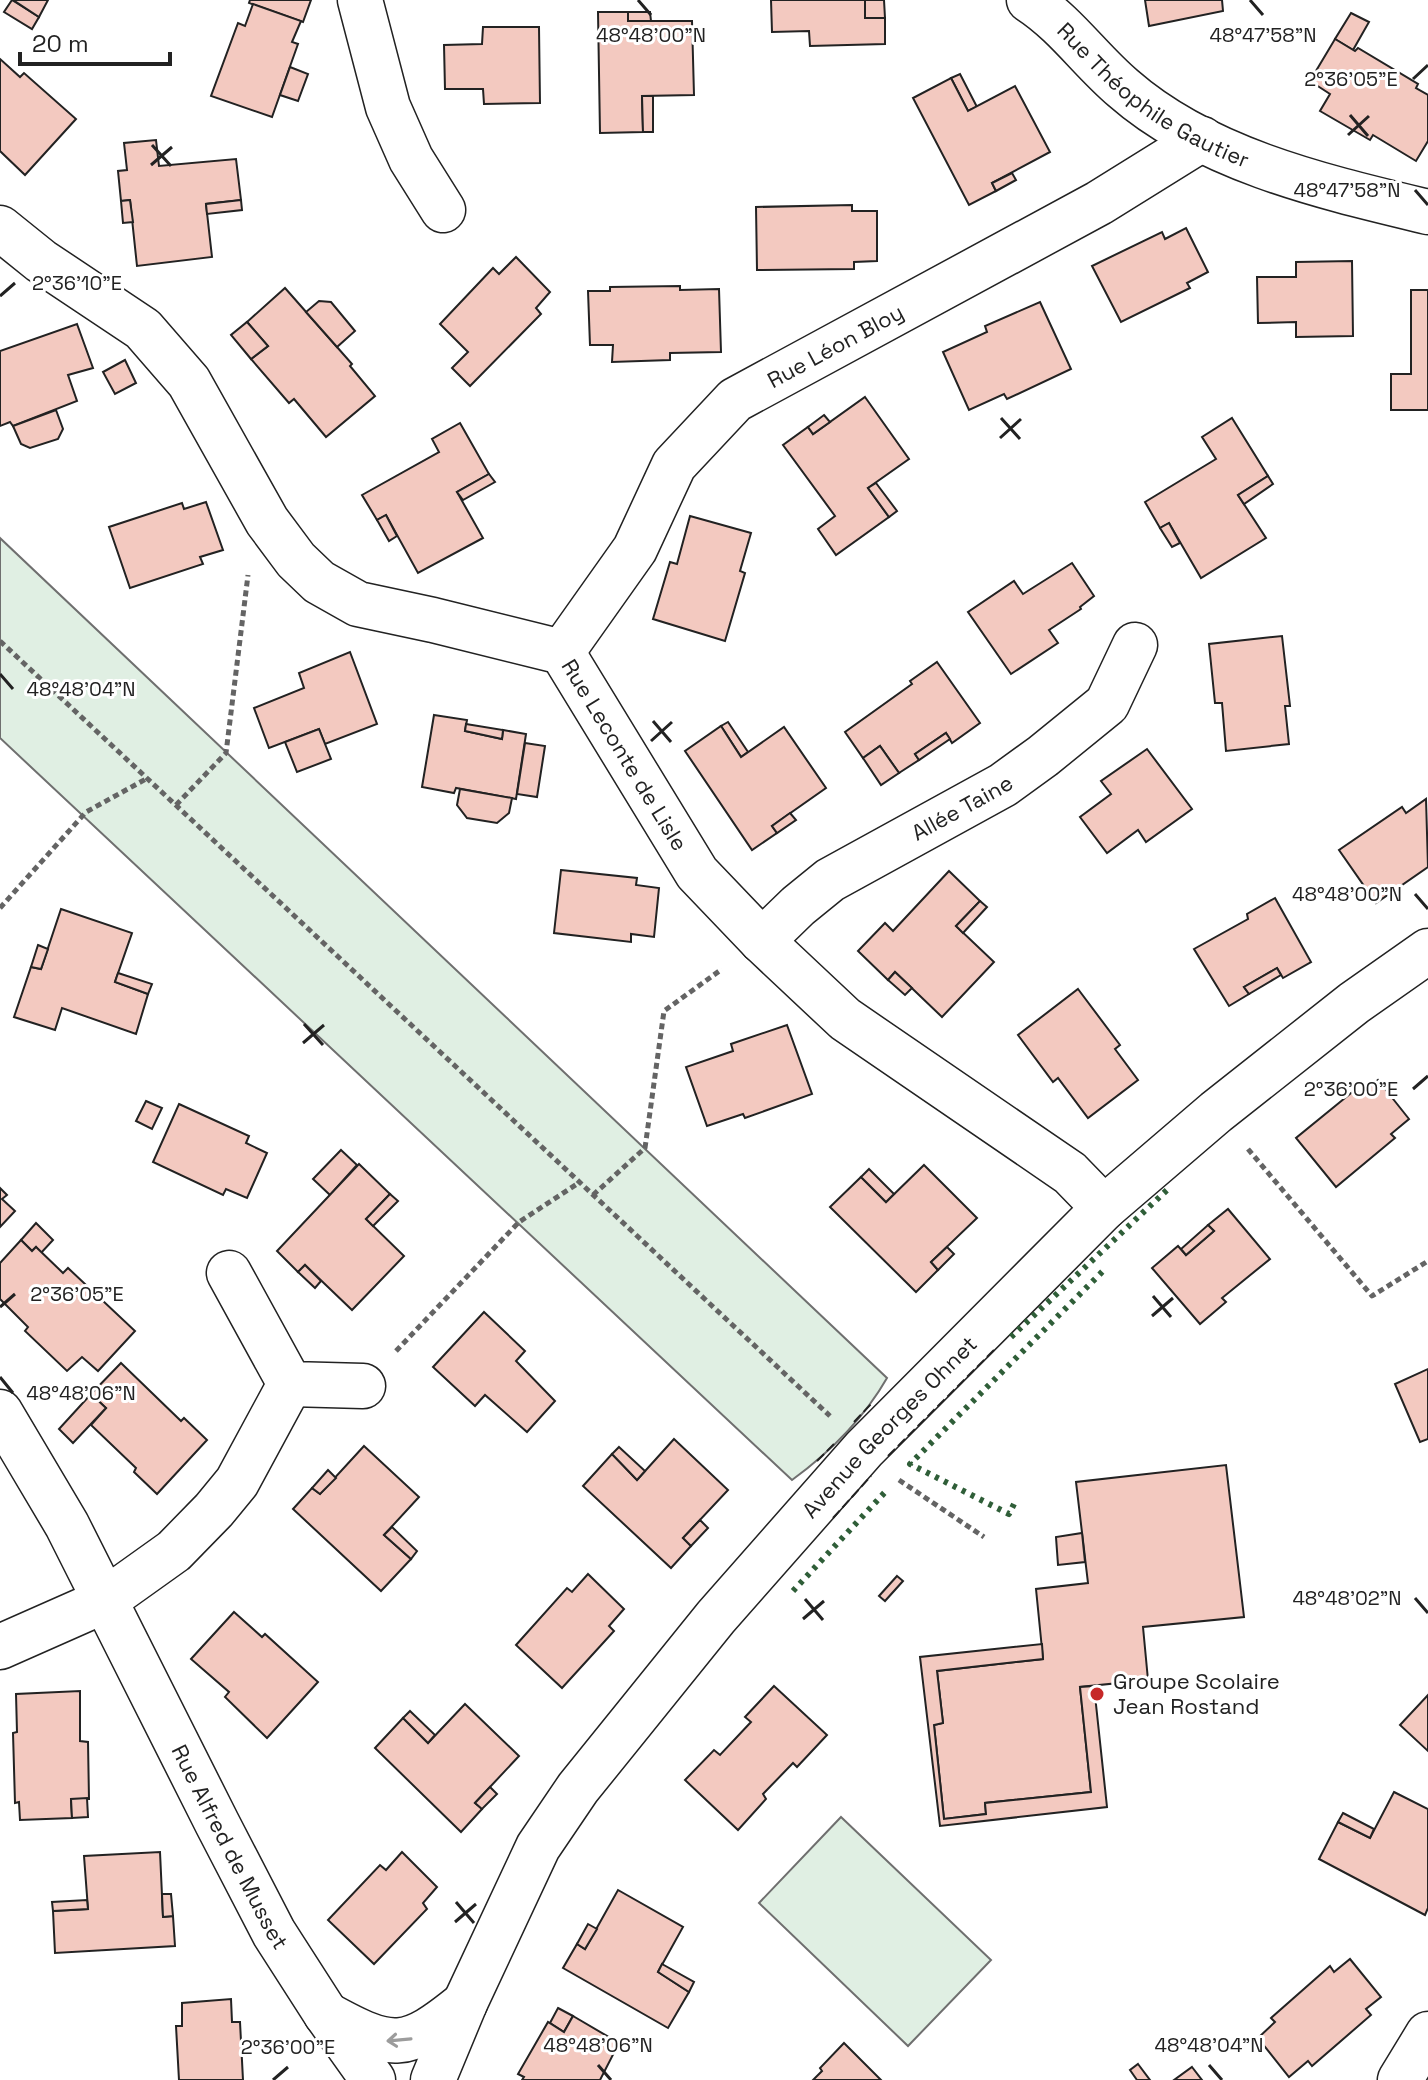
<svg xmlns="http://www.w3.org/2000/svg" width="1428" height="2080" font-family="'Space Grotesk',sans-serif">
<rect width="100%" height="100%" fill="#fff"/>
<g fill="#e0efe3" stroke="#6f6f6f" stroke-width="2">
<path d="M0,538L887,1378C864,1418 829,1453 792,1480L0,738Z"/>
<polygon points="841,1817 991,1960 908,2046 759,1903"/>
</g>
<g fill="#f3c9c0" stroke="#222" stroke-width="2">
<polygon points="12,0 39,17 32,29 4,12"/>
<polygon points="13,0 48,0 39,17"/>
<polygon points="250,0 311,0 303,22 249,3"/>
<polygon points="771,0 865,0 865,18 885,18 885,44 810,46 809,31 772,32"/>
<polygon points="865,0 884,0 885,18 865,18"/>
<polygon points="1145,0 1222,0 1223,11 1149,26"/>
<polygon points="253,4 301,21 292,42 298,44 272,117 211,96 238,23 245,26"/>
<polygon points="598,12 628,12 628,21 692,21 694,95 642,96 643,132 600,133"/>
<polygon points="628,12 650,12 651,21 628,21"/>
<polygon points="1351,13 1369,22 1353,50 1335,39"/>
<polygon points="483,27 539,27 540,103 484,104 483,89 445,89 444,45 482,44"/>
<polygon points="1335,39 1355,51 1358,48 1418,84 1416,88 1428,95 1428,141 1416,161 1373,135 1370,140 1320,111 1330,94 1310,81"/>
<polygon points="0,59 20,77 24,73 76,119 25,175 0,151"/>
<polygon points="290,67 308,74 298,101 280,95"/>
<polygon points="960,74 977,107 968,111 951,78"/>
<polygon points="951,78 968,111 1015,86 1050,152 992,183 996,191 969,205 913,98"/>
<polygon points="642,96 653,96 653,132 643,132"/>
<polygon points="156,140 159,166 236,159 241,200 206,204 212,257 137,266 130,200 121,201 118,171 127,170 124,143"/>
<polygon points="1012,173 1016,180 996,191 992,183"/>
<polygon points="130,200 133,222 123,223 121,201"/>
<polygon points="241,200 242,210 207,214 206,204"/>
<polygon points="852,205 852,211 877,211 877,261 854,262 854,269 757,270 756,207"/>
<polygon points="1186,228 1208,272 1187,283 1190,288 1121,322 1092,266 1162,232 1165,239"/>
<polygon points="516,257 550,292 536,308 541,314 470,386 452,368 468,352 440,324 493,268 499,274"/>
<polygon points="1352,261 1353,336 1296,337 1296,322 1258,323 1257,277 1296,277 1296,262"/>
<polygon points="680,286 680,290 719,289 721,352 670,353 670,360 612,362 613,345 590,345 588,291 610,291 610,287"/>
<polygon points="285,288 352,364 350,366 375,396 326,437 294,399 289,403 251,359 268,346 247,322"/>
<polygon points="1411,290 1428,290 1428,410 1391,410 1391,374 1411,374"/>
<polygon points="319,301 331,302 355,331 337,347 306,312"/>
<polygon points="1040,302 1071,369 1007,399 1004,394 969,410 943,352 987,332 985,326"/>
<polygon points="247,322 268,346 251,359 231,335"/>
<polygon points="77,324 93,368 68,375 77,401 13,426 10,422 0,426 0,351"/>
<polygon points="125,360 136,383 115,394 103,372"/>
<polygon points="865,397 909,459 868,488 889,517 836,555 818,529 835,516 783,445 808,427 813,434"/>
<polygon points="56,410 63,429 58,439 30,448 21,444 13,426"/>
<polygon points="824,415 830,422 813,434 808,427"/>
<polygon points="1232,418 1268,476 1238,495 1266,538 1201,578 1169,523 1160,528 1145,502 1216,459 1202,437"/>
<polygon points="460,423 489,474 457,492 483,538 418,573 386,515 377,520 362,495 439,452 432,439"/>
<polygon points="489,474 495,482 463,500 457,492"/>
<polygon points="1268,476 1273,484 1244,504 1238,495"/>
<polygon points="876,483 897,511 889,517 868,488"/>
<polygon points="206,502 223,550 200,557 203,564 130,588 109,527 182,503 184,509"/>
<polygon points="386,515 397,536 389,541 377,520"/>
<polygon points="690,516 751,533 740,571 745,573 725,641 653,619 670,562 677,564"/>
<polygon points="1169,523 1180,543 1172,547 1160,528"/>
<polygon points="1072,563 1094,596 1080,607 1081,609 1049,630 1058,643 1011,674 968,612 1014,581 1023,594"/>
<polygon points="1282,636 1290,706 1285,706 1289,744 1226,751 1222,703 1215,703 1209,644"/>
<polygon points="350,652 377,724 325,744 319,729 269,748 254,708 304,688 299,673"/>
<polygon points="937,662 980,723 952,743 946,733 915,754 919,760 899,773 880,746 863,758 845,732 912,684 910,681"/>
<polygon points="434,715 467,720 465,731 502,739 503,730 526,734 516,799 456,788 454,793 422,787"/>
<polygon points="728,722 748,752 741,757 721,726"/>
<polygon points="466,724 503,730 502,739 465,731"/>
<polygon points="721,726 741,757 784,727 826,788 772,826 777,833 752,850 685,751"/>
<polygon points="319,729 331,759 297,772 285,742"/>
<polygon points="946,733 950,739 919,760 915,754"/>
<polygon points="525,743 545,746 537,797 517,794"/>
<polygon points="880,746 899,773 881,785 863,758"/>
<polygon points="1147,749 1192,809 1146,842 1138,830 1107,853 1080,817 1111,794 1101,781"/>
<polygon points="460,789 512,798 509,813 497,823 467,818 457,805"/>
<polygon points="1426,799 1428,867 1376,903 1339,850 1402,807 1406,813"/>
<polygon points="790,813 796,820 777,833 772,826"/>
<polygon points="561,870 637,878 636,885 659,888 654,937 631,934 631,942 554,933"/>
<polygon points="949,871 980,901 956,926 994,962 942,1017 895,972 888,980 858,951 885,923 893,931"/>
<polygon points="1275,898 1311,962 1283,978 1277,968 1244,987 1249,994 1229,1006 1194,949 1248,919 1247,914"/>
<polygon points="980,901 987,907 963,933 956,926"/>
<polygon points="61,909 132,933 115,982 148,994 136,1034 62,1008 55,1030 14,1017 31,967 41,969"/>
<polygon points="38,945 48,949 41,969 31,967"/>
<polygon points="1277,968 1281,975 1249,994 1244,987"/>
<polygon points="895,972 912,988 905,995 888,980"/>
<polygon points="118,973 152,984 148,994 115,982"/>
<polygon points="1078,989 1120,1045 1115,1049 1138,1080 1088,1118 1058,1078 1053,1082 1018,1035"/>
<polygon points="787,1025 812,1094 745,1118 743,1114 707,1126 686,1067 733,1051 731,1044"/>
<polygon points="1378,1080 1409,1119 1391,1134 1395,1138 1336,1187 1296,1138 1356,1089 1359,1095"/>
<polygon points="146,1101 162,1108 152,1129 136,1121"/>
<polygon points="179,1104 249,1136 246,1143 267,1153 247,1198 226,1189 223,1195 153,1162"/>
<polygon points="341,1150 357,1165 330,1195 313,1179"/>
<polygon points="359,1164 390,1194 366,1219 404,1256 352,1310 305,1265 298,1272 277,1251"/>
<polygon points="924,1165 977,1218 931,1262 938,1270 916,1292 830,1207 861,1177 886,1202"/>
<polygon points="869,1169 894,1194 886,1202 861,1177"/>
<polygon points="0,1188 7,1195 2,1199 15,1211 0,1227"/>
<polygon points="390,1194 398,1201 373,1226 366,1219"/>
<polygon points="1228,1209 1270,1259 1222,1298 1226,1302 1200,1324 1152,1268 1178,1246 1186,1255 1214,1231 1208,1225"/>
<polygon points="36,1223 53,1240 41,1253 36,1247 32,1251 21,1240"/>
<polygon points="1208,1225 1214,1231 1186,1255 1181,1249"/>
<polygon points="21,1240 32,1251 36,1247 63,1273 68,1268 135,1331 98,1371 82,1357 67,1371 25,1331 28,1327 0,1299 0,1263"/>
<polygon points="947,1247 954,1254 938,1270 931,1262"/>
<polygon points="305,1265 321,1281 315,1288 298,1272"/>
<polygon points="484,1312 525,1351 516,1361 555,1401 527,1432 485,1395 475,1406 433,1367"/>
<polygon points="121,1363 181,1421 184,1418 207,1440 157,1494 134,1472 136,1468 91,1425 106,1408 91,1394"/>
<polygon points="1428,1369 1428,1439 1420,1442 1395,1384"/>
<polygon points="91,1394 106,1408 73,1443 59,1429"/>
<polygon points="674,1439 728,1490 683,1538 691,1546 671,1568 583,1486 612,1454 637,1480"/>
<polygon points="364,1446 419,1497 384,1535 411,1559 381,1591 293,1509 312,1488 320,1494"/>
<polygon points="619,1447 645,1471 637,1480 612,1454"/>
<polygon points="1226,1465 1244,1617 1143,1627 1148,1680 1080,1687 1091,1792 985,1803 986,1814 944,1819 934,1725 943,1723 937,1671 1043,1659 1036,1589 1088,1583 1076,1482"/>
<polygon points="328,1470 336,1478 320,1494 312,1488"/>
<polygon points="700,1520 708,1528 691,1546 683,1538"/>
<polygon points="392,1527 417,1551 411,1559 384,1535"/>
<polygon points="1082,1533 1085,1562 1058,1565 1056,1537"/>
<polygon points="588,1574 624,1609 609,1626 614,1631 562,1688 516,1645 567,1588 572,1592"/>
<polygon points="897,1576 903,1581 885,1601 879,1596"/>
<polygon points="234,1612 262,1637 265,1634 318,1682 267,1738 225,1697 229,1692 191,1659"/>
<polygon points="1042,1644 1043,1659 937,1671 943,1723 934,1725 944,1819 986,1814 985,1803 1091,1792 1080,1687 1094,1686 1107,1807 940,1826 920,1657"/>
<polygon points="774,1686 827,1735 797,1767 793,1763 763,1794 766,1799 738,1830 685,1780 714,1750 720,1755 751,1722 745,1717"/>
<polygon points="80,1691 80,1741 88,1742 89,1799 71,1799 72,1818 20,1820 19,1802 15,1803 13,1733 17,1732 16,1694"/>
<polygon points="1428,1695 1428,1751 1400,1725"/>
<polygon points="465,1704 519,1756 475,1803 482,1809 461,1832 375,1748 403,1718 428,1743"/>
<polygon points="410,1711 435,1735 428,1743 403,1718"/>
<polygon points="490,1787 497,1794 482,1809 475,1803"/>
<polygon points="1394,1792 1428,1809 1428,1908 1425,1915 1319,1859 1338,1822 1370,1838"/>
<polygon points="87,1798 88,1817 72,1818 71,1799"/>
<polygon points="1343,1813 1374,1829 1370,1838 1338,1822"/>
<polygon points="160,1852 163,1917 173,1916 175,1946 55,1953 53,1911 88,1909 84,1856"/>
<polygon points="402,1852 437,1887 423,1903 427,1909 374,1964 328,1920 380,1865 386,1870"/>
<polygon points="618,1890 683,1927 658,1972 689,1992 668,2028 563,1968 577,1944 585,1949"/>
<polygon points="162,1894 171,1894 173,1916 163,1917"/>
<polygon points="87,1900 88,1909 53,1911 52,1902"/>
<polygon points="588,1924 597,1929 585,1949 577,1944"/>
<polygon points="1350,1959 1381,1997 1366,2009 1371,2015 1312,2066 1308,2061 1289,2077 1258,2038 1275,2022 1271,2018 1330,1966 1334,1972"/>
<polygon points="662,1964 694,1982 689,1992 658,1972"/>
<polygon points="231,1999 232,2022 240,2022 243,2080 179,2080 176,2026 182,2026 182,2003"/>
<polygon points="558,2008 573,2016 564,2032 550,2023"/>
<polygon points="573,2016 619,2043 600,2080 522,2080 524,2077 518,2074 548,2022 564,2032"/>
<polygon points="844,2043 881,2080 813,2080 822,2071 820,2068"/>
<polygon points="1138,2064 1150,2080 1137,2080 1130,2070"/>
<polygon points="1192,2067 1202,2080 1174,2080"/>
</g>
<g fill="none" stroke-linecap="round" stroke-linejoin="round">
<g stroke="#222" stroke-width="47">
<g id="minor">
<polyline points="360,0 388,107 411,159 443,210"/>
<path id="s1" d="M1029,0C1066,24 1090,60 1123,88C1205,160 1324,187 1428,212"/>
<path id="s2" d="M0,228L41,261L143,329L189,382L267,521L296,560L319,582L358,604L433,620L562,652L697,873L762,941L845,1019L1070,1173L1104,1208"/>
<path id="s3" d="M562,652L635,549L674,465L735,400L1099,203L1202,139"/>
<path id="s4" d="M762,941L798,906L830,880L1003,785L1043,756L1107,704L1135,645"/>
<polyline points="229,1273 290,1384 363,1386"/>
<path id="s5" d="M0,1412L67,1525L217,1823L274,1933L326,2014L373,2080"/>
<polyline points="0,1647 104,1601 174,1551 214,1510 237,1482 290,1384"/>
<polyline points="1400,2080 1428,2034"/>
</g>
</g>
<g stroke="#222" stroke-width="47">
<g id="tertiary">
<path d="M326,2014C393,2051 406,2051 465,2003"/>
<path id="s6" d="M433,2080L465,2003L538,1847L578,1788L716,1617L864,1449L1104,1208L1216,1112L1354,1003L1428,951"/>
</g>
</g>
<g stroke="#646464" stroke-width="5" stroke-dasharray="6 4" stroke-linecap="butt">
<polyline points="0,641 830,1416"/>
<polyline points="176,805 226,753 248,575"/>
<polyline points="0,908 86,812 146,779"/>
<polyline points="1248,1149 1372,1296 1428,1261"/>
<polyline points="593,1195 645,1148 664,1011 722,969"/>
<polyline points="396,1351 519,1222 580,1182"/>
<polyline points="899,1480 984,1537"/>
</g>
<use href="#minor" stroke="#fff" stroke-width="44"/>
<use href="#tertiary" stroke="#fff" stroke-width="44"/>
<g stroke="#2f5e38" stroke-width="6" stroke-dasharray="4 6" stroke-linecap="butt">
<polyline points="1011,1337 1168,1189"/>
<polyline points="1014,1504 1009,1514 910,1464 1105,1269"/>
<polyline points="793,1591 887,1490"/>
</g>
<g stroke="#222" stroke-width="2" stroke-dasharray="10 4" stroke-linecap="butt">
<polyline points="854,1422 872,1403"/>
<polyline points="888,1456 994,1350"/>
<polyline points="817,1461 835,1443"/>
<polyline points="833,1518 871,1476"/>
</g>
</g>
<defs><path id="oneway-shaft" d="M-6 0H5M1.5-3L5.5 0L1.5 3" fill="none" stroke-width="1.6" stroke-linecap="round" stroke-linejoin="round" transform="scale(2)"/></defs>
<use stroke="#9c9c9c" href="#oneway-shaft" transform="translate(399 2040) rotate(175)"/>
<path fill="none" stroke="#222" stroke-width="3" d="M638,0L651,15M1250,0L1263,15M1413,79L1428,65M1350,115L1368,136M1348,135L1369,116M152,145L171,166M151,165L172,147M1415,190L1428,205M0,296L15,283M1001,418L1020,439M1000,438L1021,419M0,674L13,689M653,721L671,742M651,741L672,722M1415,894L1428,909M304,1024L323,1045M303,1043L324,1025M1413,1089L1428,1076M1153,1296L1171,1317M0,1307L15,1294M1152,1316L1173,1298M0,1377L13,1393M1415,1598L1428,1613M805,1599L823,1620M803,1619L824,1601M456,1902L474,1923M455,1922L476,1904M598,2065L611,2080M1209,2065L1222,2080M273,2080L288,2067"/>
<circle fill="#c62828" stroke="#fff" stroke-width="3" cx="1097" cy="1694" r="8"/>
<g text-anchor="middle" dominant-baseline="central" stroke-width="6" stroke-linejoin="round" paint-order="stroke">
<g font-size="22" fill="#222" stroke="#fff">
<text stroke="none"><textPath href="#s1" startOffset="158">Rue Théophile Gautier</textPath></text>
<text stroke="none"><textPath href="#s3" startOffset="422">Rue Léon Bloy</textPath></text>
<text stroke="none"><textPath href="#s2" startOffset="860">Rue Leconte de Lisle</textPath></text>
<text stroke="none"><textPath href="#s4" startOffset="242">Allée Taine</textPath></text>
<text stroke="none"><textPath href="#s6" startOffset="804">Avenue Georges Ohnet</textPath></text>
<text stroke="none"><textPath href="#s5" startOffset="492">Rue Alfred de Musset</textPath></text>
</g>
<g font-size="22" fill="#222" stroke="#fff" text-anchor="start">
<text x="1113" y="1681">Groupe Scolaire<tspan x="1113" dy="25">Jean Rostand</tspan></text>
</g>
</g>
<g font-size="20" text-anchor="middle" fill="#222" stroke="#fff" stroke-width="6" stroke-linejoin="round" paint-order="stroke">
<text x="651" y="42">48°48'00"N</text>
<text x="1263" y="42">48°47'58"N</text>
<text x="1351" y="86">2°36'05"E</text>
<text x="1347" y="197">48°47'58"N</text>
<text x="77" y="290">2°36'10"E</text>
<text x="81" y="696">48°48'04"N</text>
<text x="1347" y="901">48°48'00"N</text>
<text x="1351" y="1096">2°36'00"E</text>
<text x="77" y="1301">2°36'05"E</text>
<text x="81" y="1400">48°48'06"N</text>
<text x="1347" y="1605">48°48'02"N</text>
<text x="598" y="2052">48°48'06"N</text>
<text x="1209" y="2052">48°48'04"N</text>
<text x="288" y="2054">2°36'00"E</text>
</g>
<path d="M20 52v12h150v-12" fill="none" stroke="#222222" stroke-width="4"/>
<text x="32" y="52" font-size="24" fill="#222222" stroke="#ffffff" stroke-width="6" paint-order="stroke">20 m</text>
</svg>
